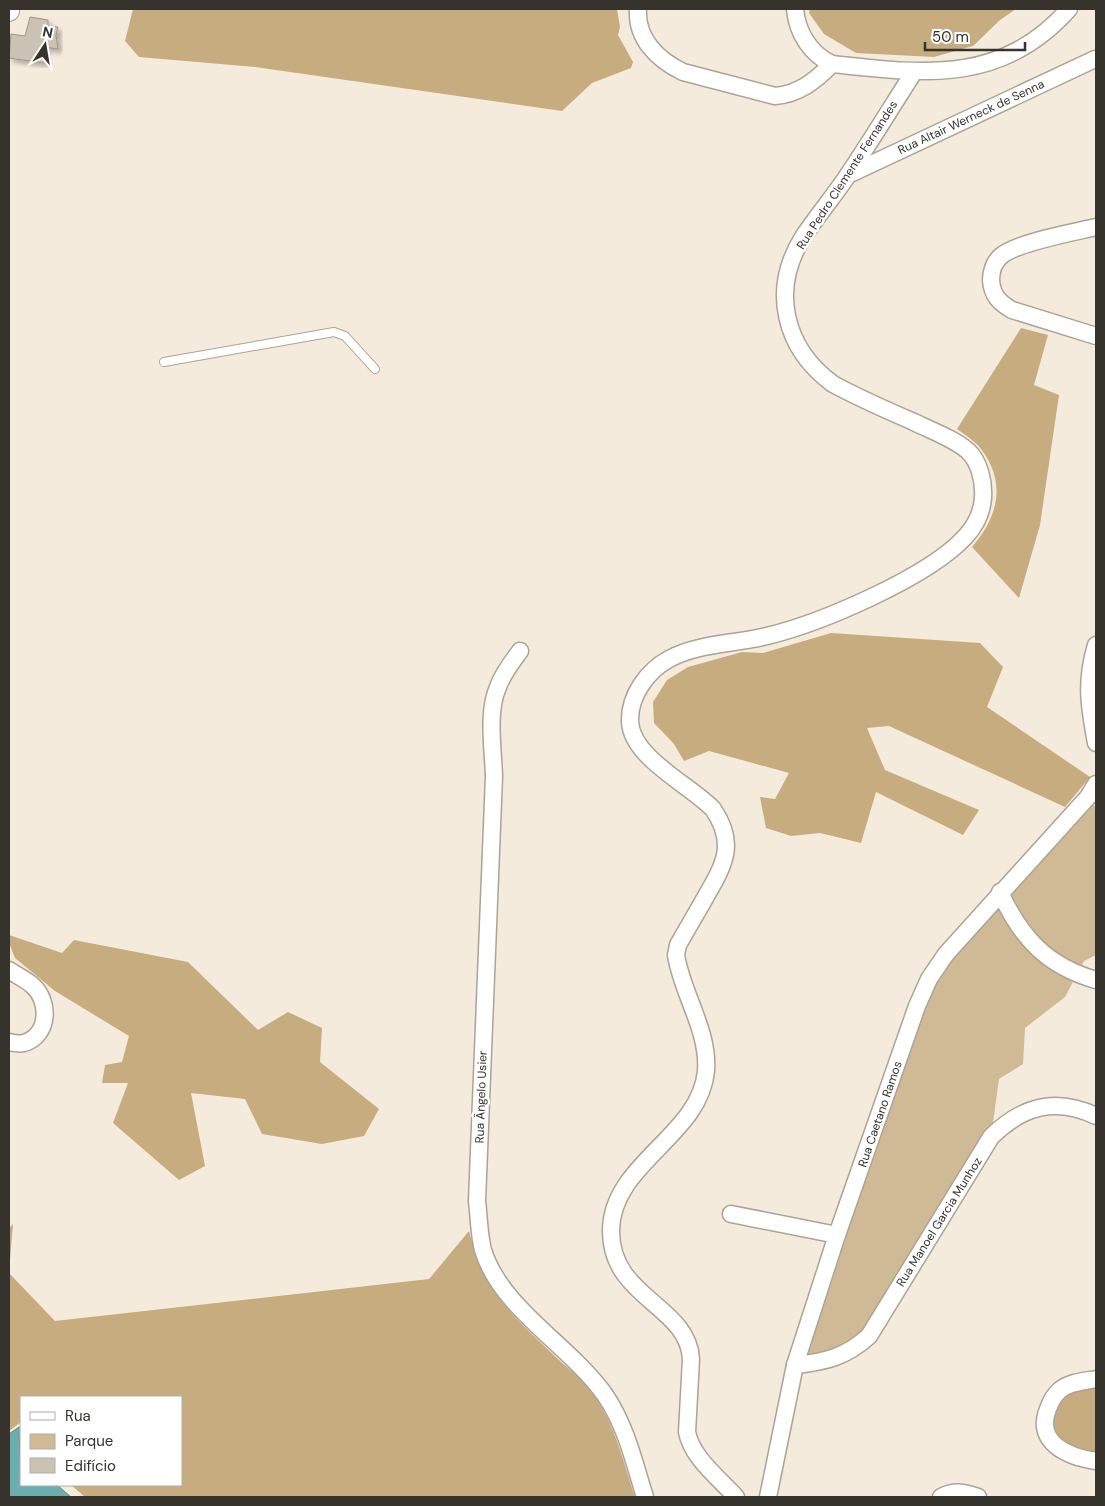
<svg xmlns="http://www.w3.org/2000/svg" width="1105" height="1506" font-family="'DM Sans',sans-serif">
<defs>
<filter id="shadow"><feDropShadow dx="4" dy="4" stdDeviation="2.5" flood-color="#0004"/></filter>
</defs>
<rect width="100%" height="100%" fill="#f5ebdd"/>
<polygon fill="#d0ba96" points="1088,797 1096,808 1096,955 1084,961 1065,997 1025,1028 1023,1064 999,1079 991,1137 869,1336 795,1365 929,979"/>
<g fill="#c7ac80">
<polygon points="133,9 617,9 620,27 618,35 633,62 631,68 592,83 562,111 255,67 139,57 125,41"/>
<polygon points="810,9 1016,9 1000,20 973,46 934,57 856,53 824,34 809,13"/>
<path d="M1021,328L1048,335L1034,385L1059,395L1040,525L1019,598L972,547C998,517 1007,483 981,449C975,441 965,435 957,429Z"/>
<polygon points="831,633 980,643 1003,667 987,707 1090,777 1065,807 889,726 867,728 885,770 979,810 963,835 876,792 861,843 820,833 791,836 766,828 760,797 775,799 789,773 709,751 684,761 674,744 654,723 653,702 667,680 688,667 742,652 763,653"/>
<polygon points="9,935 62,953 74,940 188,962 258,1030 288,1012 322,1028 320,1062 379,1109 364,1136 322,1144 262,1134 245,1099 191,1093 205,1166 179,1180 113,1123 128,1083 102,1083 105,1065 122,1062 129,1036 55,991 15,958 9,943"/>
<path d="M13,1224L9,1273L55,1321L429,1279L469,1231C485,1294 514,1317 559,1360C569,1369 581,1378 589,1389C614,1419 623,1461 635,1497H85L71,1485H181V1397H21V1422L9,1431V1228Z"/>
<polygon points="1096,1379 1096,1461 1053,1444 1051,1401"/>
</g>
<polygon fill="#6caeb0" stroke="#5c8989" points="19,1427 21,1485 57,1485 71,1497 9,1497 9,1434"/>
<polygon fill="#cbc2b3" stroke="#9e9588" filter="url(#shadow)" points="30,17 48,20 48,26 58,27 56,35 58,49 44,47 44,63 9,58 11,34 25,36"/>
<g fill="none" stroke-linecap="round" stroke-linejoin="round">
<g stroke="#aca395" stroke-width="10">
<polyline id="service" points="164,362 334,332 345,336 375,369"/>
</g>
<g stroke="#aca395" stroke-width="19">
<g id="minor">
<path d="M638,9C636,39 658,60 683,72L775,96C799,94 815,81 832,64"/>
<path d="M795,9C797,32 810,54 832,64C924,74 1001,85 1069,9"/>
<polyline points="848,175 1095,59"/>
<path d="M1096,227C1075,232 1015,243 1001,256C994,262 991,272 991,280C992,296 1000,303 1012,310L1096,336"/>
<path d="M1096,645C1085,682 1089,705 1096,743"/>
<path d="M520,651C512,662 503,673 498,687C487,712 493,748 494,776L477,1201C479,1217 479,1235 483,1250C501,1309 571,1346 605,1395C626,1426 634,1462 645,1497"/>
<path d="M1000,892C1021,938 1047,966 1096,980"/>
<path d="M9,970C16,975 25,979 32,985C50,1000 50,1035 24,1043C20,1044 13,1043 9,1042"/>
<polyline points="731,1214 837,1235"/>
<path d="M795,1365C825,1362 846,1357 869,1336L991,1137C1022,1106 1055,1097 1096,1116"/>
<path d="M1096,1379C1085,1381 1069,1382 1060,1390C1054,1395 1050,1403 1048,1409C1034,1443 1069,1457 1096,1461"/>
<path d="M736,1497C719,1478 692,1458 687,1432L691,1359C688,1305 610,1298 611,1230C612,1163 700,1136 706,1071C709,1030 682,994 676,955L678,945C687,929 696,914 705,898C724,865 737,844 713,809C690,785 632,758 630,722C629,696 647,671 669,659C698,643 736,644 767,636C821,623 929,577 966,536C975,526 982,512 983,498C984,483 980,462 968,451C953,438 932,431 914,422C886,410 859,398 833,384C784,348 770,290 803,237C817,216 834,196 848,175C871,141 892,106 914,72"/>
<polyline points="768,1497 795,1365 837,1235 917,1006 929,979 946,954 1088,797 1096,784"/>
<path d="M941,1497C954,1490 964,1492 978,1497"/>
</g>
</g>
<g stroke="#aca395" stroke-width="22">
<polyline id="tertiary" points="9,11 9,9"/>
</g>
<use href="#service" stroke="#fff" stroke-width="8"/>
<use href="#minor" stroke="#fff" stroke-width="16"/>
<use href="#tertiary" stroke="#fff" stroke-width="20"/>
</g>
<g text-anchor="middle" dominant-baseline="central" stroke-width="5" stroke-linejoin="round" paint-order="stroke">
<g font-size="12" fill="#36332d" stroke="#fff">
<text transform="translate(971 117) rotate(-25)">Rua Altair Werneck de Senna</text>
<text transform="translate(847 175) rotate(-57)">Rua Pedro Clemente Fernandes</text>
<text transform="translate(481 1097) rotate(-88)">Rua Ângelo Usier</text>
<text transform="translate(880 1114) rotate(-71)">Rua Caetano Ramos</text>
<text transform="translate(939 1222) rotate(-58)">Rua Manoel Garcia Munhoz</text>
</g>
</g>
<rect width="1105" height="1506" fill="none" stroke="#36332d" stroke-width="20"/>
<rect x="20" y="1396" width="162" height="90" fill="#ffffff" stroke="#afadab"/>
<rect x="30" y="1412" width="25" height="8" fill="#ffffff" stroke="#afadab"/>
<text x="65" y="1421" font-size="15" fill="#36332d">Rua</text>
<rect x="30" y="1434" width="25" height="15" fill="#d0ba96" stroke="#afadab"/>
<text x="65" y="1446" font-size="15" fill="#36332d">Parque</text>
<rect x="30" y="1458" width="25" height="15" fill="#cbc2b3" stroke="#afadab"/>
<text x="65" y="1471" font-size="15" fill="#36332d">Edifício</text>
<g transform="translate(45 45) rotate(12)" stroke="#ffffff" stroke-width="4" paint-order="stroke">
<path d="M0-4L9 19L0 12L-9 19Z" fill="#36332d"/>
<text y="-8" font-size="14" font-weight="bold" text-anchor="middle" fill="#36332d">N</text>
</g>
<path d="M925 42v8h100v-8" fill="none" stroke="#36332d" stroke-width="2.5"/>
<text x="932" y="42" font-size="15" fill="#36332d" stroke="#ffffff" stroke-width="4" paint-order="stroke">50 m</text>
</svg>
